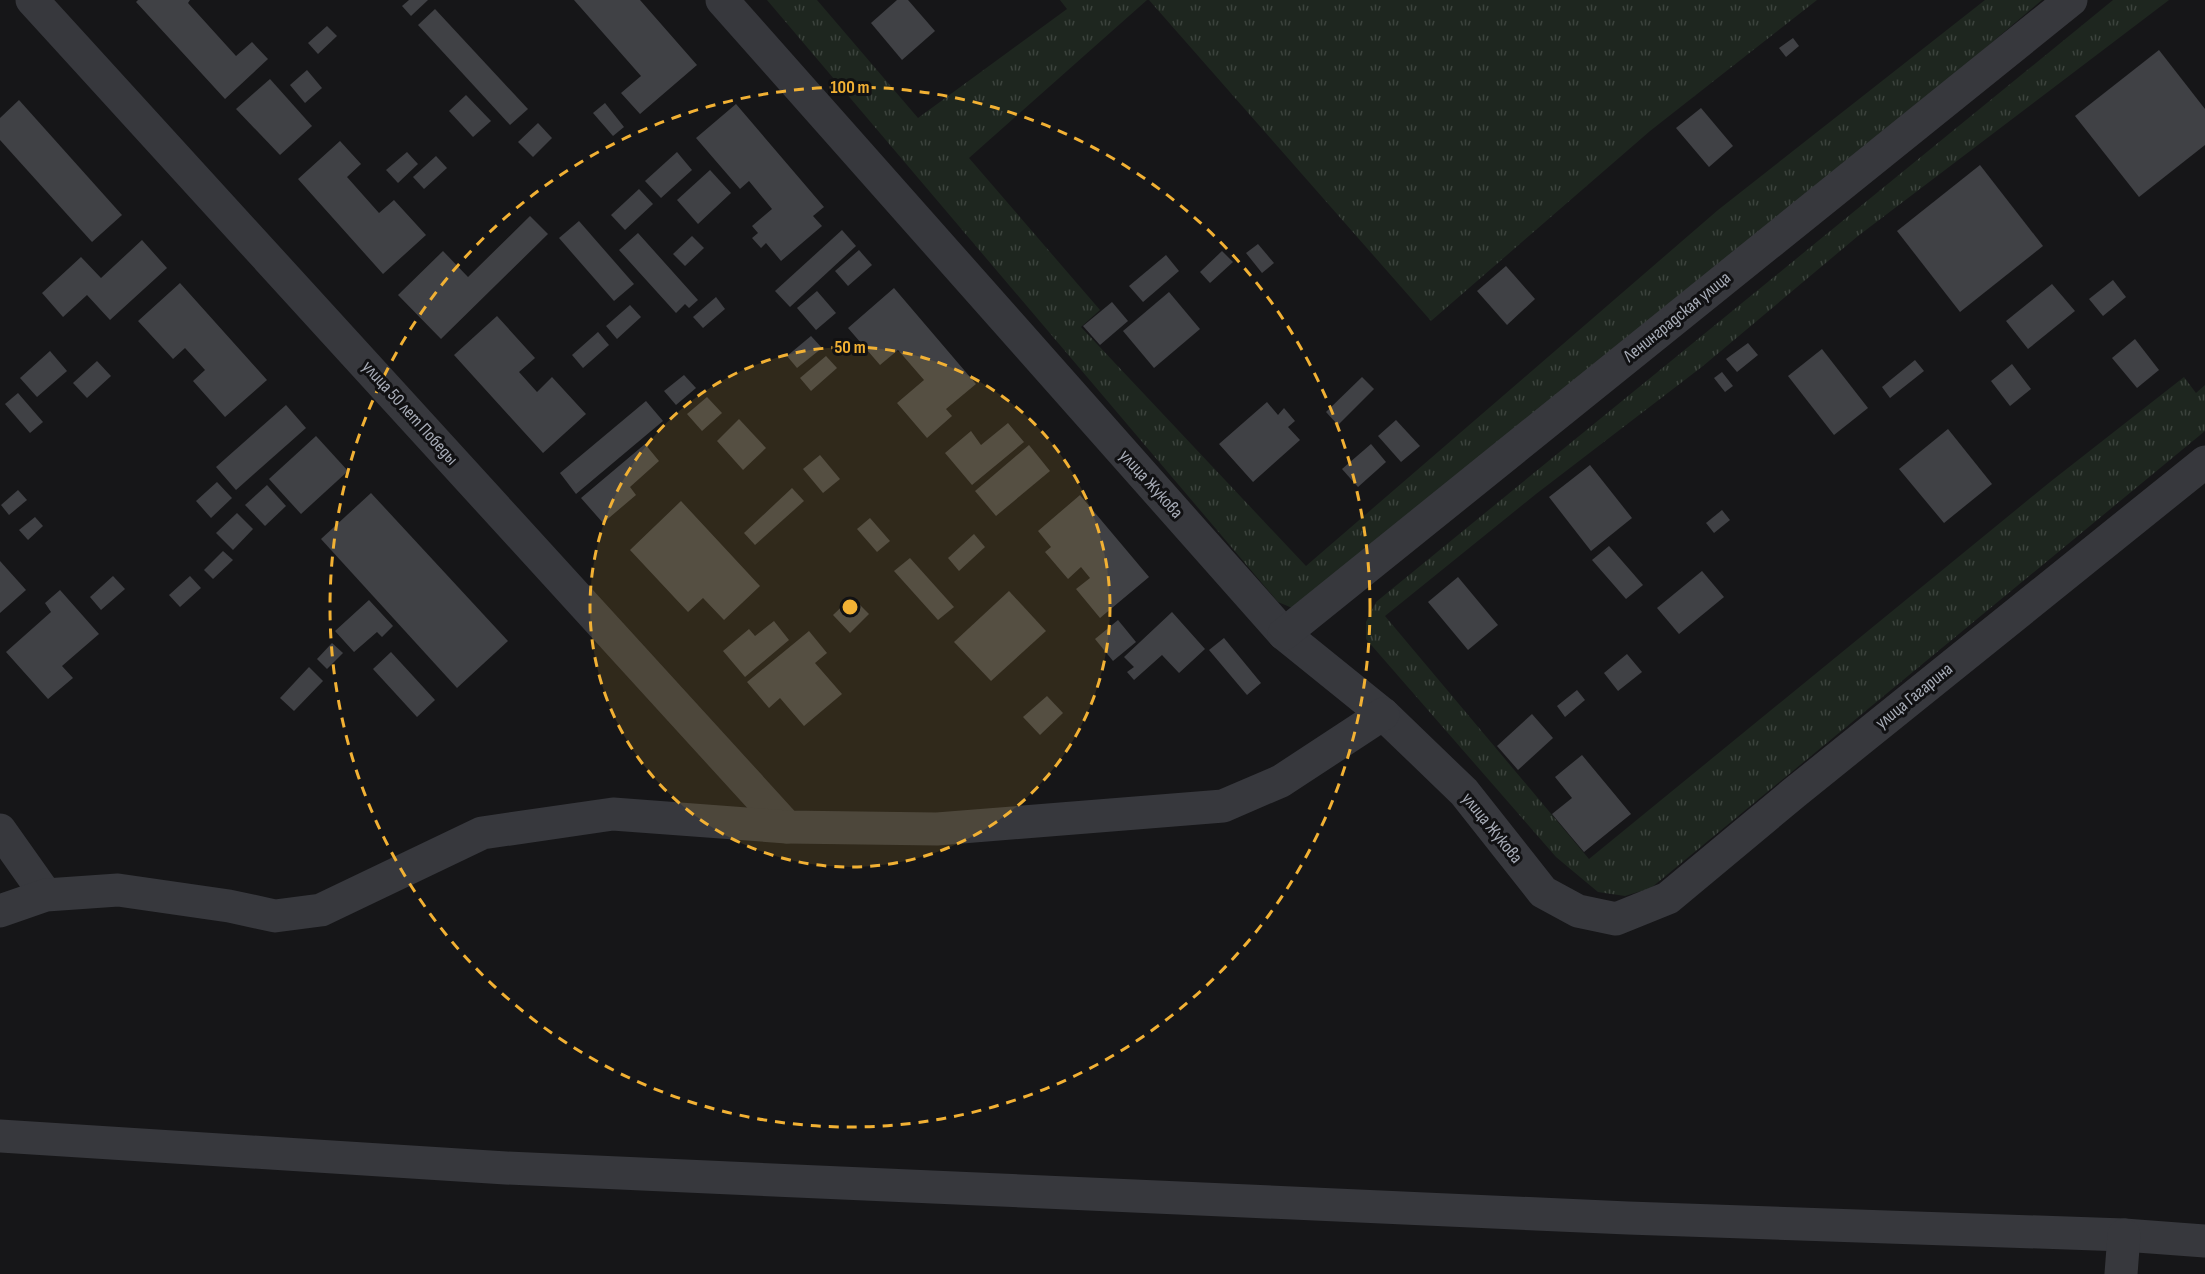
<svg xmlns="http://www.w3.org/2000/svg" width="2205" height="1274" font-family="'Sofia Sans Condensed',sans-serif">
<defs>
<pattern id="grass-tufts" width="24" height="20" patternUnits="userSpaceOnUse" patternTransform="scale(1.5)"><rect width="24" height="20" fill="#1e261f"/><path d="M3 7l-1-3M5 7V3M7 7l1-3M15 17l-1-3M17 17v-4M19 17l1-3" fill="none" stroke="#3c433d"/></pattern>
</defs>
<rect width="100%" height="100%" fill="#161618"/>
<g fill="url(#grass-tufts)">
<polygon points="767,0 817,0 918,118 1067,9 1060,0 1147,0 969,158 1100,310 1081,327 1306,566 1718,210 1985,0 2042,0 1661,323 1297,610 1278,602"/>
<polygon points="1149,0 1817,0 1650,131 1431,321"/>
<polygon points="2113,0 2169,0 1858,236 1703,366 1536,494 1385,616 1589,859 2050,482 2184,377 2196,393 2205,385 2205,431 1651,888 1625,896 1598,892 1556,857 1366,639 1366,622 1376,602"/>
</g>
<g fill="#404145">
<polygon points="138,0 190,0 188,3 236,56 252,42 268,59 225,99 136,2"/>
<polygon points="409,0 428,0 411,16 402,6"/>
<polygon points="574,0 640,0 697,65 640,114 621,93 641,76"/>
<polygon points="897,0 908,0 935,31 902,60 871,23"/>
<polygon points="435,9 528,109 510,125 418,25"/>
<polygon points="327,26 337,36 318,54 308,43"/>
<polygon points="1793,38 1799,46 1786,57 1779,48"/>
<polygon points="2159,50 2205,109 2205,145 2139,197 2075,116"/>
<polygon points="307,70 322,88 305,103 290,85"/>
<polygon points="270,79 312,126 280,155 236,109"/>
<polygon points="466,95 491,121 473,137 449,111"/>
<polygon points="19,100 122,215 92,242 0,140 0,118"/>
<polygon points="605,103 624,127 613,136 593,113"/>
<polygon points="736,104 824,207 813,216 822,226 781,261 766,243 761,248 752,238 758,233 752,226 772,209 749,181 740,189 696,138"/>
<polygon points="1701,108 1733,146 1709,167 1676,128"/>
<polygon points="538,123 552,138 533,157 518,142"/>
<polygon points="340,141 361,164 347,177 379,213 394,200 426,235 383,274 298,179"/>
<polygon points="407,152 418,164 398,183 386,170"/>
<polygon points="677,152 692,170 661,198 645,181"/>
<polygon points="436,156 447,168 424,189 413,177"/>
<polygon points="1980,165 2043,246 1960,312 1897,231"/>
<polygon points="710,170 731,193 698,224 677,200"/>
<polygon points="639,189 653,204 625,230 611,215"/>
<polygon points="530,216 548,234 441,339 398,295 443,251 468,277"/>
<polygon points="579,221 634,284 614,301 559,238"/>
<polygon points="842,230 856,246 790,307 775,291"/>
<polygon points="638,233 698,300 689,308 685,304 676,313 619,250"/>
<polygon points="692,236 704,248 685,266 673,254"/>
<polygon points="142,240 167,268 110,320 87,295 63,317 42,293 81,257 101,278"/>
<polygon points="1258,244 1274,263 1262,273 1246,253"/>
<polygon points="859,250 872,265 848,286 835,271"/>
<polygon points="1222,251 1233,262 1210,283 1200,272"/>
<polygon points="1166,255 1179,271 1143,302 1129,286"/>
<polygon points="1506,266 1535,299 1507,325 1477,291"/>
<polygon points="2113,280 2126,297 2103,316 2089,299"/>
<polygon points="180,283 267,380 225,417 193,381 205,370 185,348 173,359 138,321"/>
<polygon points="2052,284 2075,311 2028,349 2006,321"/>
<polygon points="894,288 976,384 946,409 952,416 927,438 897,403 924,380 898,350 880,365 848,328"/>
<polygon points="817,291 836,313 816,330 797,308"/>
<polygon points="1169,292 1200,329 1154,368 1123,331"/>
<polygon points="716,297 725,309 703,328 693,317"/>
<polygon points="1112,302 1128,321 1100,345 1083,326"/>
<polygon points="630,305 641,317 617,339 606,326"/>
<polygon points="497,316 535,358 519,372 537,392 552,377 586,414 543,453 454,355"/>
<polygon points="598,332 609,345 583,368 572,355"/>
<polygon points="811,336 822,348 797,368 787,356"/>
<polygon points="2135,339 2159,370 2137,388 2112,358"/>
<polygon points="1748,343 1758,355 1737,372 1726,359"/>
<polygon points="1822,349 1868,408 1834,435 1788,376"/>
<polygon points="50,351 67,371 37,397 20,378"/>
<polygon points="826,356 837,368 811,391 800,378"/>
<polygon points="1915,360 1924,371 1890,398 1882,387"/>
<polygon points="97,361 111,376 87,398 73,383"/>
<polygon points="2012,364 2031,389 2010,406 1991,381"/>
<polygon points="1722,372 1733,386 1725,392 1714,378"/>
<polygon points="684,375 696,388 676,405 664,391"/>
<polygon points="1362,377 1374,389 1338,425 1326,412"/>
<polygon points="18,393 43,422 30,433 5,404"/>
<polygon points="707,397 722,413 702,431 687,414"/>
<polygon points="646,401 663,421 576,494 560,473"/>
<polygon points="1267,402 1278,415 1284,408 1295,421 1288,427 1300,440 1253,482 1219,444"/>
<polygon points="286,405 306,428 236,490 216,467"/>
<polygon points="739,419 766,448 743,470 717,441"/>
<polygon points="1396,420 1420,446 1401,462 1378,436"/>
<polygon points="1008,423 1024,442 972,485 945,453 971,431 981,445"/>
<polygon points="1948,429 1992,484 1944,523 1899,469"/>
<polygon points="316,436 348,471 301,514 269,479"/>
<polygon points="645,444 659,461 630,487 636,495 603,523 581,498"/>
<polygon points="1371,444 1386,462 1358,487 1342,469"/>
<polygon points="1029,445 1050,471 996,516 975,491"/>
<polygon points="820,455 840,479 823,493 803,469"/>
<polygon points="1590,465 1632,518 1591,551 1549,497"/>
<polygon points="217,482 232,498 211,518 196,501"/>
<polygon points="267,485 286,506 265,526 245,505"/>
<polygon points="792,488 804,501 755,545 744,533"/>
<polygon points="18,490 27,500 9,515 1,505"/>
<polygon points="371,493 508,641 457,688 321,539"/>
<polygon points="1080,495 1149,577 1100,618 1076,589 1090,578 1081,567 1068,579 1045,552 1051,547 1038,531"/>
<polygon points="681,501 760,586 724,620 703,598 688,612 630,550"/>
<polygon points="1722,510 1730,520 1714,533 1706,523"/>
<polygon points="237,513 253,529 233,550 216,533"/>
<polygon points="35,517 43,526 28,540 19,530"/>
<polygon points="870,518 890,541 877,552 857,529"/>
<polygon points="974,534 985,547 959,571 948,558"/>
<polygon points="1609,546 1643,585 1626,599 1592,560"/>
<polygon points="223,551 233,560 213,579 204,570"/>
<polygon points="910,558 954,607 938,620 894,571"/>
<polygon points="0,561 26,590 0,613"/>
<polygon points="1702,571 1724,597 1679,634 1657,608"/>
<polygon points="113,576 125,589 101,610 90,597"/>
<polygon points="190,576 201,588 180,607 169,595"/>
<polygon points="1458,577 1498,625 1468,650 1428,602"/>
<polygon points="60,590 99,634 62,666 73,678 48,699 6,652 51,612 45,603"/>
<polygon points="1009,591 1046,631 991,681 954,642"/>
<polygon points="852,597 869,614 850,633 833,615"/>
<polygon points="369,600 393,626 382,637 377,632 354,652 335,631"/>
<polygon points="1172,612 1205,649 1179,673 1162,655 1134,680 1127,672 1134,667 1124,657"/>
<polygon points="1118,620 1136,642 1113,661 1095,639"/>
<polygon points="774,621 789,640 745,677 723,651 749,629 755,636"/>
<polygon points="809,631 827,653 815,663 842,694 804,726 780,698 769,708 747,682"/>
<polygon points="1224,638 1261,683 1247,695 1209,650"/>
<polygon points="332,643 343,653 327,669 317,659"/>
<polygon points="391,652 435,700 417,717 373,669"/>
<polygon points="1627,654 1642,672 1618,691 1604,673"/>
<polygon points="309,667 323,681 294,711 280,698"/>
<polygon points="1577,690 1585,700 1565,717 1557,706"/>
<polygon points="1047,696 1063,713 1040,735 1023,717"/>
<polygon points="1532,714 1553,738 1518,770 1497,746"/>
<polygon points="1582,755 1631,814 1584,852 1552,814 1572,798 1555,777"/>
</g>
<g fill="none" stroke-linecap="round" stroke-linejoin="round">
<g stroke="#37383d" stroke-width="33">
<polyline points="32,0 787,827"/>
<polyline points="722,0 1284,634 1383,714 1464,792 1543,892 1578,911 1616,919 1668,898 1794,793 2205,462"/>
<polyline points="1284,634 2071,0"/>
<polyline points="0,830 46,895"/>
<polyline points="0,911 46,895 118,890 229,906 275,916 321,910 482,833 613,814 787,827 937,829 1223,806 1281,781 1383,714"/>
<polyline points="0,1136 506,1168 1628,1218 2124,1235 2205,1241"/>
<polyline points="2121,1274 2124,1235"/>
</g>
</g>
<circle cx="850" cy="607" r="260" fill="#f2b134" fill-opacity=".12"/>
<g fill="none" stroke="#f2b134" stroke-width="3" stroke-dasharray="10 8">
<circle cx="850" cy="607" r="260"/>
<circle cx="850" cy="607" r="520"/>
</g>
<g text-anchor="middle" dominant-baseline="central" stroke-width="6" stroke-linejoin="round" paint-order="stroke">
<g font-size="18" fill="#a8adb8" stroke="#111113">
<text transform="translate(1677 317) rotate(-39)">Ленинградская улица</text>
<text transform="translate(410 413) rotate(48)">улица 50 лет Победы</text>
<text transform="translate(1151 484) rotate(48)">улица Жукова</text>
<text transform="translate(1914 696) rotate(-39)">улица Гагарина</text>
<text transform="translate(1492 828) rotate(51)">улица Жукова</text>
</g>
</g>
<circle cx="850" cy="607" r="9" fill="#f2b134" stroke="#111113" stroke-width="3"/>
<g font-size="18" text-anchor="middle" font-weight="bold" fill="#f2b134" stroke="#111113" stroke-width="6" stroke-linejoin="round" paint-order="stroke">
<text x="850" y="93">100 m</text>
<text x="850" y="353">50 m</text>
</g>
</svg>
